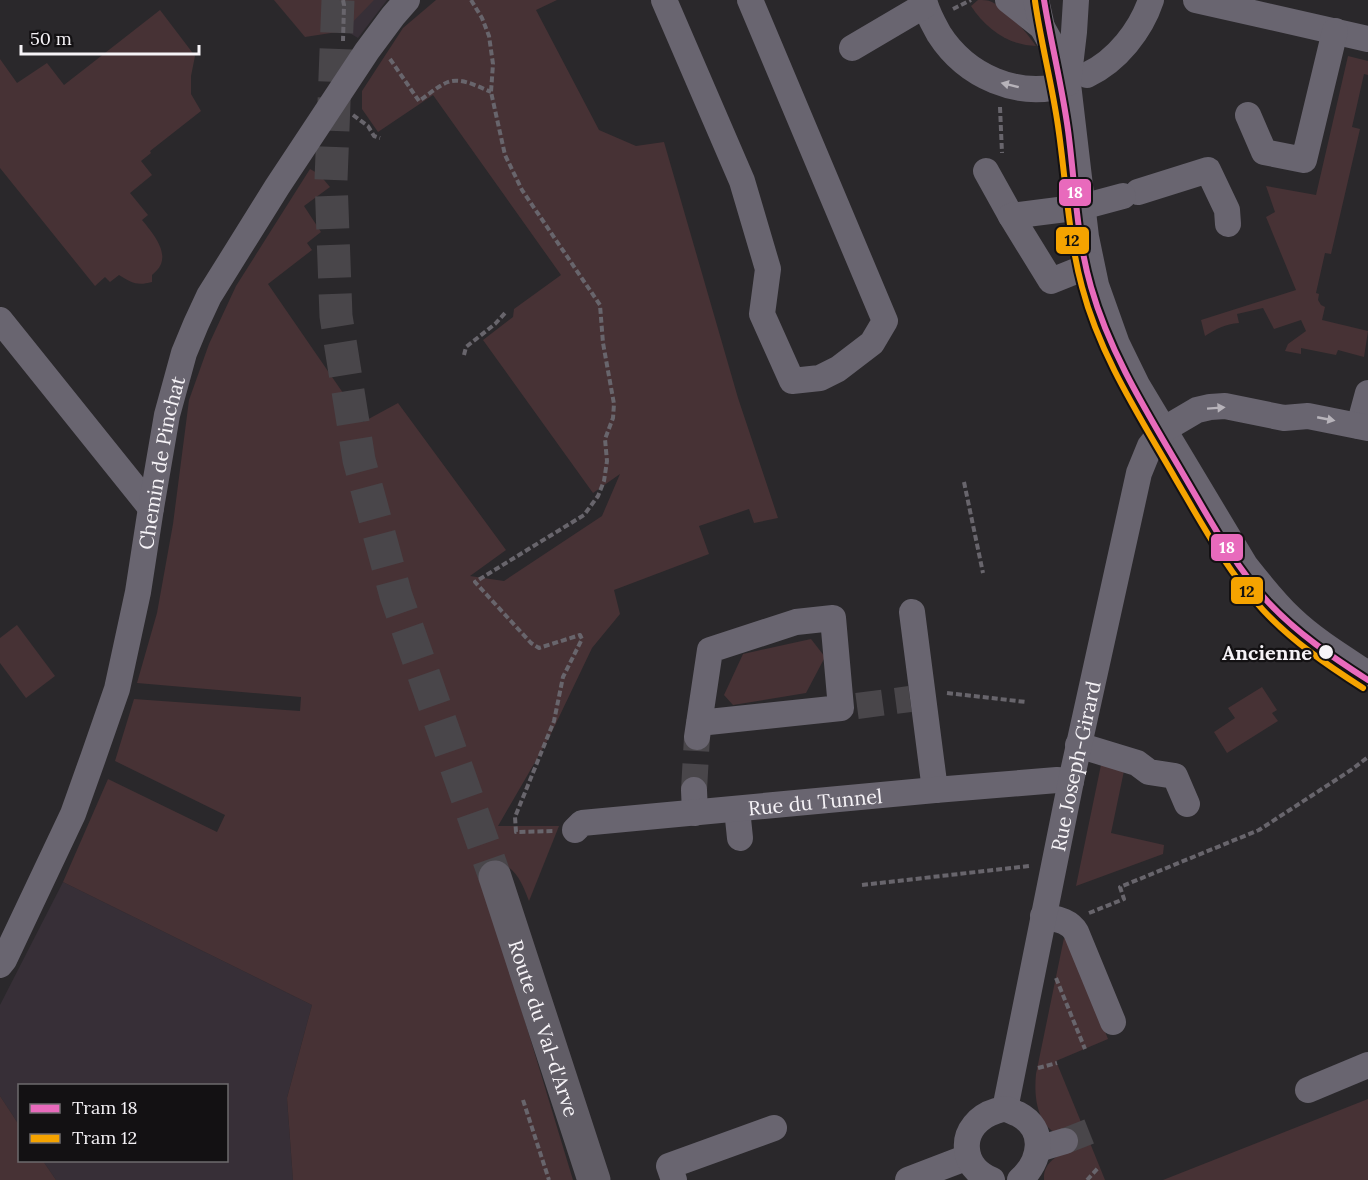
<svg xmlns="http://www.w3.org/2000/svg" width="1368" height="1180" font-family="Lora,serif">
<rect width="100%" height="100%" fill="#2a282b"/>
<g fill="#372f37">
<polygon points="293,0 387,0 358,38"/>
<polygon points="63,882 312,1005 287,1098 293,1180 56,1180 43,1161 226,1160 226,1086 20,1086 19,1125 0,1096 0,1005"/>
</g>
<g fill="#473235">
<polygon points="274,0 374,0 344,31 305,37"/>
<path d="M436,0H557L536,10L599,130L636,146L664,142L738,398L778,518L754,523L749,509L699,526L709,554L614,590L620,614L592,648L549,738L498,826H559L529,901C524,888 519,874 507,866L500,865L485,889L573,1180H293L287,1098L312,1005L63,882L108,779L217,832L225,815L115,761L134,699L300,711L301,697L137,683L157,613L173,524L189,400L209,344L236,286L310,169L319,174L330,187L304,206L321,232L307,243L312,250L268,284L363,422L398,403L506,550L470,576L504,581L602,516L620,474L593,493L483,340L513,317L514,309L561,275L433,95L378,132L362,109V91L403,28Z"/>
<path d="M978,0C983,0 988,0 992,2C1007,10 1026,31 1036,46C1008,45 986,29 971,6Z"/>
<path d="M160,10L195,56L191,76V94L201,111L150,151L151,153L141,161L152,175L130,193L148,215L142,220C151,231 167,249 161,264C159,269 155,272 152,275V282C137,286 132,283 119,275L110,282L105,277L95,286L0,168V59L17,83L47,63L64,85Z"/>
<path d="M1348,56L1368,61V75L1364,74L1352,127L1360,129L1331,254L1325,253L1316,293L1319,294L1318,300L1321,305L1325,307L1322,320L1368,331L1364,357L1338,350L1336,355L1301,348V354L1285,351L1288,344L1306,331L1301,320L1274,329L1263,308L1237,314L1239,323C1225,324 1216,329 1205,336L1201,320L1296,290L1266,217L1275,212L1266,186L1316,195Z"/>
<polygon points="17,625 55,676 26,698 0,663 0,638"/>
<polygon points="811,639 825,657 806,693 733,705 724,695 743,654"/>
<polygon points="1262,687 1277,710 1272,713 1278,721 1227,753 1214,732 1235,718 1228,708"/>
<polygon points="1102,760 1125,766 1111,833 1164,845 1163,854 1076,886"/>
<path d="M1064,938L1069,940L1108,1039L1056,1061L1081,1122L1054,1132C1036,1120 1034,1094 1036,1074Z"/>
<polygon points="0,1096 19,1125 20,1160 43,1161 56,1180 0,1180"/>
<polygon points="1368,1099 1368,1180 1163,1180"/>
<path d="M1090,1143L1105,1180H1044C1042,1156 1072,1150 1090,1143Z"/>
</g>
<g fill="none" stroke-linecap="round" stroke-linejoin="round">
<g stroke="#49464a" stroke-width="26" stroke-dasharray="26 13" stroke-linecap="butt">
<polyline points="857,706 910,699"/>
<polyline points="694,790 697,737"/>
<polyline points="1065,1141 1098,1128"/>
</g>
<polyline stroke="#49464a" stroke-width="33" stroke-dasharray="33 16" stroke-linecap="butt" points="338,0 331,180 336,316 359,460 396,596 495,877"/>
<g stroke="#68656c" stroke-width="4" stroke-dasharray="6 3" stroke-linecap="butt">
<polyline points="343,0 344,5 343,41"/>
<polyline points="471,0 482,18 489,36 493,64 491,92 505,155 522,190 600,305 603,343 614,404 613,418 605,439 607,461 604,481 598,496 584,515 475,582 531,643 539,648 580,635 582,639 563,677 554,721 515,817 516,832 554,831"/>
<polyline points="953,9 971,0"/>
<path d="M390,59L419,101C428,95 438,86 448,82C461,77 479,87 491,92"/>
<polyline points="1000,107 1002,153"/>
<polyline points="353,115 368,126 374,136 380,138"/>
<polyline points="464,355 466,347 495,324 505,313"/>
<polyline points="964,482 983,573"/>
<polyline points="947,693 1026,702"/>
<polyline points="862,885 1029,866"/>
<polyline points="1089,913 1124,899 1120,887 1259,830 1351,770 1368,757"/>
<polyline points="1056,978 1085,1049"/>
<polyline points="1038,1068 1057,1063"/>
<polyline points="523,1100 549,1180"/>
<polyline points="1087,1180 1099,1167"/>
</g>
<g stroke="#696570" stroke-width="26">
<polyline points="664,0 742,181 768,269 762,314 792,381 820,378 838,369 872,343 885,321 750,0"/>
<path d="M924,0C927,13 933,23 939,34C966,76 1018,100 1068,84"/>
<polyline points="1008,0 1042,27"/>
<path d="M1036,0L1042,27L1052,45L1068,84L1086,237L1096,285L1117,344L1137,385L1245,565C1260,584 1274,602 1291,618C1314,640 1342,657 1368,674"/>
<polyline points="1196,0 1368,39"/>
<polyline points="852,48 925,5"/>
<path d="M1087,75C1117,61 1141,30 1151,0"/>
<polyline points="1068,83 1074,32 1076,0"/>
<polyline points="1248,115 1264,152 1304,160 1335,31"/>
<polyline points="986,171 1011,216"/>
<polyline points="1138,192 1208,170 1227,210 1228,224"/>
<polyline points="1091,265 1051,281 1011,216 1082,207 1123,196"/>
<polyline points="0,320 151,508"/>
<polyline points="1359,426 1368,393"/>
<polyline points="912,612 935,790"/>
<polyline points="697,737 710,650 796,622 833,618 841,708 699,723"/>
<polyline points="1078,745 1137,763 1149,772 1175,776 1187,804"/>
<polyline points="694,790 695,813"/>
<polyline points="737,809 740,838"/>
<path id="s1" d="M575,830L582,823L935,790L1057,780L1071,781"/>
<path d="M1043,916C1056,919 1069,920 1076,932L1113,1022"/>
<path id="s2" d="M0,965L4,960L73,814L93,758L117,689L138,592L151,508L167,415L184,353L196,324L209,296L277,187L367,51L393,16L407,0"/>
<polyline points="1308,1090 1368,1065"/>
<path id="s3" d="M1005,1109L1071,781L1139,473L1150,446L1163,430L1197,410L1210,407L1225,406L1284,418L1308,416L1368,428"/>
<polyline points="1038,1149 1065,1141"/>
<polyline points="674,1180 669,1166 774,1128"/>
<polyline points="908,1180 968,1157"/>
<path d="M992,1180C978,1174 968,1164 967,1149C965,1131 979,1116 996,1111C999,1110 1002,1109 1005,1109C1009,1109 1014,1113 1018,1114C1047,1129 1041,1161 1020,1180"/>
</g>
<path stroke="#615d66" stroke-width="33" id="s4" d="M495,877L594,1180"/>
<g stroke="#131113" stroke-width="10">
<path id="tram-1" d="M1044,0C1051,43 1062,86 1068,130C1075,182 1076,235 1091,287C1110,354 1148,414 1183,474C1209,518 1233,564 1268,602C1297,633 1332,657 1368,680"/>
</g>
<g stroke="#131113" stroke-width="10">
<path id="tram-2" d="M1035,1C1041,43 1052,84 1058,126C1066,180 1068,235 1082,287C1100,356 1140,417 1175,478C1202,524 1227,571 1263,610C1292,641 1327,665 1363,688"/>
</g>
<use href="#tram-1" stroke="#e86abc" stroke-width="6"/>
<use href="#tram-2" stroke="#f5a300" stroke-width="6"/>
</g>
<defs><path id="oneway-solid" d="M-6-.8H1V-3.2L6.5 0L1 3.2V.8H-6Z" transform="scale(1.5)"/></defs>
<g fill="#b7b3ba">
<use href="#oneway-solid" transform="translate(1010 85) rotate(-166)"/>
<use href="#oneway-solid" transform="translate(1216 408) rotate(-4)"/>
<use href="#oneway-solid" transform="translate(1326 419) rotate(11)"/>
</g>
<circle fill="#f6f3f7" stroke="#131113" stroke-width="2" cx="1326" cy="652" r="8"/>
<g text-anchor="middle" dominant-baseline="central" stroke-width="4.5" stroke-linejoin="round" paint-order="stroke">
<g font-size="20" fill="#f6f3f7" stroke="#131113">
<text stroke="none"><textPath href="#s2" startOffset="531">Chemin de Pinchat</textPath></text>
<text stroke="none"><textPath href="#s3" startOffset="350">Rue Joseph-Girard</textPath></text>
<text stroke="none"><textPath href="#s1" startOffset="244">Rue du Tunnel</textPath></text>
<text stroke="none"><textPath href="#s4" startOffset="159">Route du Val-d'Arve</textPath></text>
</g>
<g font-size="20" font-weight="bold" fill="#f6f3f7" stroke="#131113" text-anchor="end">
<text x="1312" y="652">Ancienne</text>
</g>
</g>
<g stroke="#131113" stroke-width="2">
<rect x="1058" y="178" width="34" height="29" rx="6" fill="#e86abc"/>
<rect x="1055" y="226" width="35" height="29" rx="6" fill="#f5a300"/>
<rect x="1210" y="533" width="34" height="29" rx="6" fill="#e86abc"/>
<rect x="1230" y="576" width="34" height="29" rx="6" fill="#f5a300"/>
</g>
<g font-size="16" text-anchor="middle" font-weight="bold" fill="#fff">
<text x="1075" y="198">18</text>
<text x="1227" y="553">18</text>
</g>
<g font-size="16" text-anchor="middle" font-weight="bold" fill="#111">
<text x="1072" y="246">12</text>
<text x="1247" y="597">12</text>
</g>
<rect x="18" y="1084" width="210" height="78" fill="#131113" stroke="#6e6b6e" stroke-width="1.5"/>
<rect x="30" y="1104" width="30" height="9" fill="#e86abc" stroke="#6e6b6e" stroke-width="1.5"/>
<text x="72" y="1114" font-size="18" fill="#f6f3f7">Tram 18</text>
<rect x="30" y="1134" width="30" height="9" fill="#f5a300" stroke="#6e6b6e" stroke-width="1.5"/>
<text x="72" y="1144" font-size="18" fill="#f6f3f7">Tram 12</text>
<path d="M21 45v9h178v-9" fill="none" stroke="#f6f3f7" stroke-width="3"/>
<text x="30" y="45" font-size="18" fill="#f6f3f7" stroke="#131113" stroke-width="4.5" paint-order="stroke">50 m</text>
</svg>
